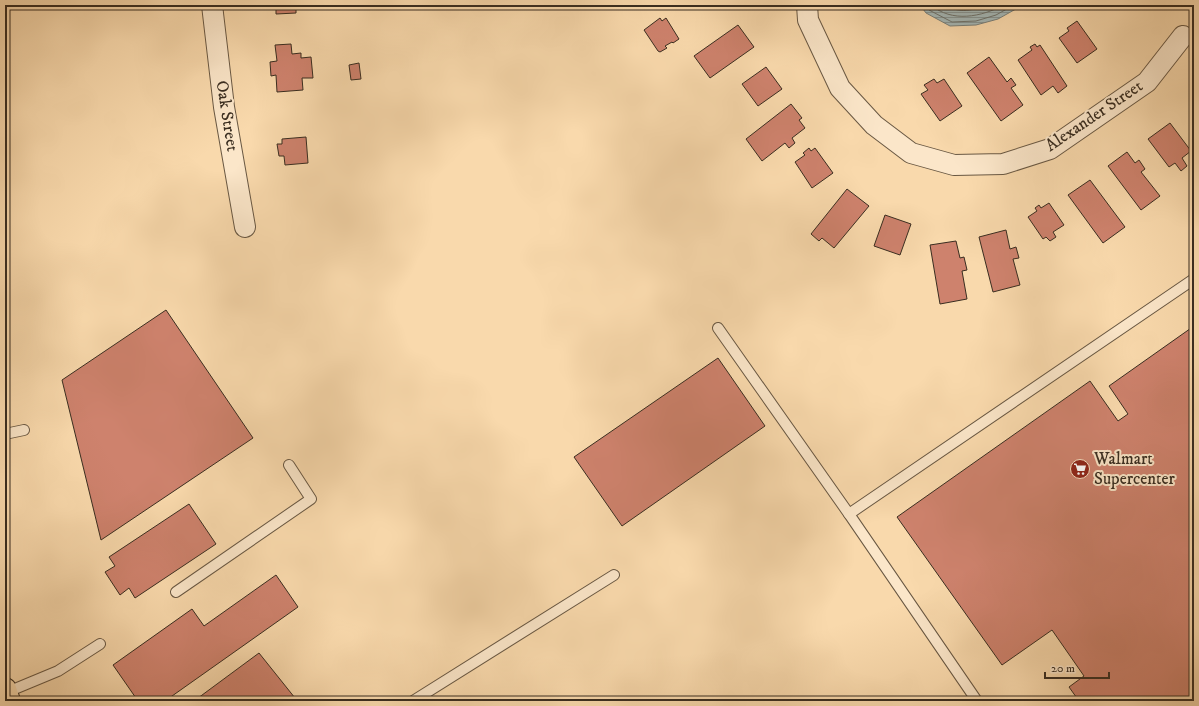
<svg xmlns="http://www.w3.org/2000/svg" width="1199" height="706" font-family="'IM FELL DW Pica',serif">
<defs>
<pattern id="water-rules" width="6" height="5" patternUnits="userSpaceOnUse"><rect width="6" height="5" fill="#a4b7b6"/><path d="M0 2.5h6" fill="none" stroke="#879594"/></pattern>
</defs>
<rect width="100%" height="100%" fill="#f9d9ac"/>
<filter id="stains"><feTurbulence type="fractalNoise" baseFrequency=".005" numOctaves="4"/><feColorMatrix values="0 0 0 0 .2 0 0 0 0 .09 0 0 0 0 .02 0 0 0 .5 -.17"/></filter>
<radialGradient id="worn" r=".72"><stop offset=".6" stop-color="#630" stop-opacity="0"/><stop offset="1" stop-color="#630" stop-opacity=".3"/></radialGradient>
<polygon fill="url(#water-rules)" stroke="#79807a" points="920,5 1023,5 998,19 976,25 950,26 926,13"/>
<g fill="none" stroke-linecap="round" stroke-linejoin="round">
<g stroke="#6e726b" stroke-width="1">
<polyline points="925,5 929,10 952,22 976,21 996,15 1014,5"/>
<path d="M931,5C952,23 981,17 1004,5"/>
<path d="M943,5C961,14 972,10 990,5"/>
</g>
</g>
<g fill="#ce826d" stroke="#392d20">
<polygon points="276,5 296,5 296,13 276,14"/>
<polygon points="660,18 662,21 666,18 679,39 673,43 672,42 665,46 667,48 660,52 658,51 644,30"/>
<polygon points="1077,21 1097,49 1077,63 1059,38 1069,31 1067,28"/>
<polygon points="738,25 754,47 710,78 694,56"/>
<polygon points="291,44 292,54 301,53 301,58 311,57 313,78 302,78 303,90 277,92 276,75 271,76 270,62 277,61 275,45"/>
<polygon points="1035,44 1037,47 1040,45 1067,86 1058,93 1053,86 1041,95 1018,60 1032,50 1030,47"/>
<polygon points="989,57 1007,82 1011,78 1016,85 1011,88 1023,105 1001,121 967,73"/>
<polygon points="359,63 361,79 351,80 349,65"/>
<polygon points="766,67 782,89 758,106 742,84"/>
<polygon points="934,79 937,83 944,79 962,106 940,121 921,94 928,90 924,85"/>
<polygon points="791,104 802,118 799,120 805,128 792,138 795,143 789,148 785,143 762,161 746,139"/>
<polygon points="1170,123 1191,151 1182,158 1187,166 1181,171 1175,163 1169,167 1148,139"/>
<polygon points="306,137 308,163 285,165 284,156 279,156 277,144 282,144 282,139"/>
<polygon points="809,148 811,151 815,148 833,173 812,188 795,162 805,155 803,153"/>
<polygon points="1127,152 1135,163 1139,160 1145,169 1141,172 1160,196 1141,210 1108,166"/>
<polygon points="1090,180 1125,227 1103,243 1068,195"/>
<polygon points="847,189 869,206 834,248 822,238 819,241 811,234"/>
<polygon points="1049,203 1064,225 1053,232 1056,237 1050,241 1046,237 1043,239 1028,217 1037,211 1035,208 1039,205 1041,208"/>
<polygon points="885,215 911,224 900,255 874,246"/>
<polygon points="1006,230 1010,249 1016,247 1019,258 1013,259 1020,285 993,292 979,237"/>
<polygon points="956,241 960,258 964,257 967,270 962,271 967,299 940,304 930,245"/>
<polygon points="166,310 253,438 101,540 62,380"/>
<polygon points="1194,326 1194,701 1079,701 1069,687 1084,676 1052,630 1002,665 897,517 1090,381 1118,421 1128,414 1109,386"/>
<polygon points="718,358 765,426 622,526 574,457"/>
<polygon points="189,504 216,544 135,598 129,588 120,595 105,572 115,566 109,557"/>
<polygon points="276,575 298,607 165,701 138,701 113,665 192,609 204,626"/>
<polygon points="259,653 295,698 292,701 194,701"/>
</g>
<g fill="none" stroke-linecap="round" stroke-linejoin="round">
<g stroke="#695843" stroke-width="12">
<g id="lane">
<polyline points="718,328 849,514 1194,279"/>
<polyline points="5,434 24,430"/>
<polyline points="849,514 977,701"/>
<polyline points="176,592 311,499 289,465"/>
<polyline points="5,693 58,671 100,644"/>
<polyline points="413,701 614,575"/>
</g>
</g>
<g stroke="#695843" stroke-width="22">
<g id="street">
<polyline points="212,5 224,107 245,227"/>
<polyline points="807,5 808,20 840,88 874,125 911,153 954,165 1003,164 1050,149 1147,82 1183,36"/>
</g>
</g>
<g stroke="#392d20" stroke-width="24">
<polyline id="primary" points="5,689 9,701"/>
</g>
<use href="#lane" stroke="#fbe6c9" stroke-width="10"/>
<use href="#street" stroke="#fbe6c9" stroke-width="20"/>
<use href="#primary" stroke="#f9d9ac" stroke-width="22"/>
</g>
<defs>
<g id="supermarket-disc" transform="scale(1)"><circle r="9.5" fill="#8f2418" stroke="#fbe6c9"/><path d="M-6-5.5h2.5l.6 2H6L4.5 2H-2.5L-4.4-4H-6ZM-1.5 3.2a1.3 1.3 0 1 0 .1 0ZM3 3.2a1.3 1.3 0 1 0 .1 0Z" fill="#fff"/></g>
</defs>
<g fill-rule="evenodd">
<use href="#supermarket-disc" x="1080" y="469"/>
</g>
<g text-anchor="middle" dominant-baseline="central" stroke-width="4" stroke-linejoin="round" paint-order="stroke">
<g font-size="17" fill="#392d20" stroke="#fbe6c9">
<text transform="translate(227 116) rotate(81)">Oak Street</text>
<text transform="translate(1094 116) rotate(-34)">Alexander Street</text>
</g>
<g font-size="17" fill="#392d20" stroke="#fbe6c9" text-anchor="start">
<text x="1094" y="459">Walmart<tspan x="1094" dy="20">Supercenter</tspan></text>
</g>
</g>
<rect width="1199" height="706" fill="none" stroke="#f9d9ac" stroke-width="20"/>
<rect x="6" y="6" width="1187" height="694" fill="none" stroke="#392d20" stroke-width="2"/>
<rect x="10" y="10" width="1179" height="686" fill="none" stroke="#392d20"/>
<path d="M1045 672v6h64v-6" fill="none" stroke="#392d20" stroke-width="2"/>
<text x="1051" y="672" font-size="12" fill="#392d20" stroke="#fbe6c9" stroke-width="3" paint-order="stroke">20 m</text>
<rect width="100%" height="100%" filter="url(#stains)"/>
<rect width="100%" height="100%" fill="url(#worn)"/>
</svg>
